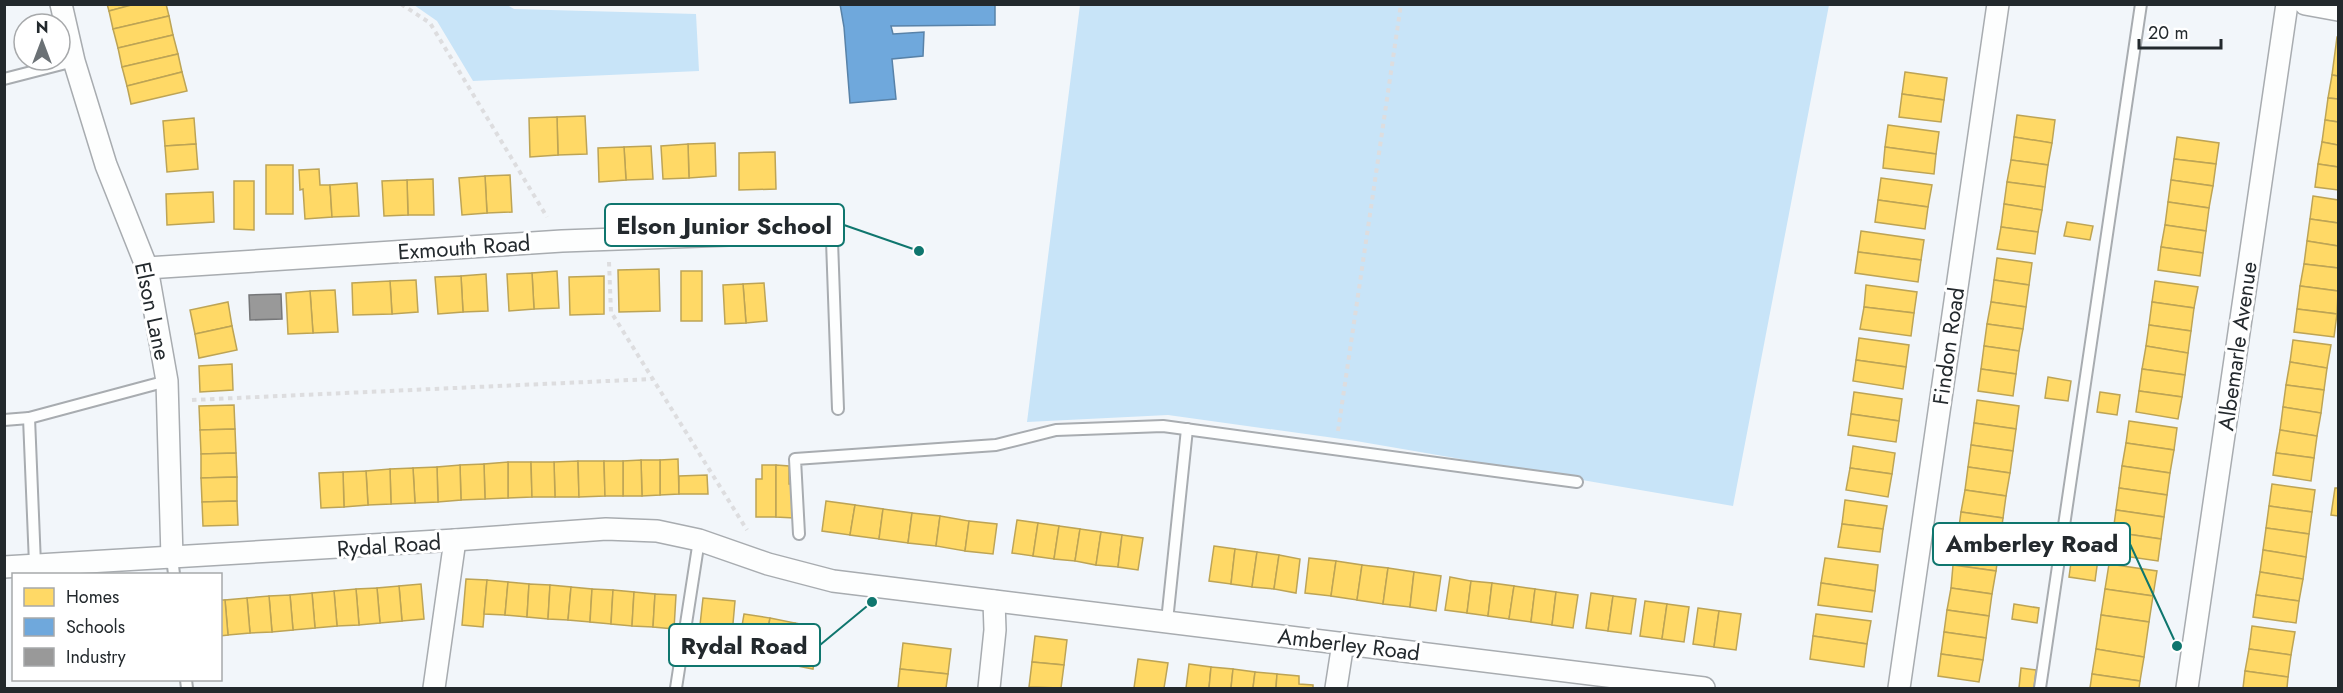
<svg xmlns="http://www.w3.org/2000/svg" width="2343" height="693" font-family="Jost,sans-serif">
<rect width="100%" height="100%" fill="#f2f6fa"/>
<g fill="#c8e4f8">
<polygon points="507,5 514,9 696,14 699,71 473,81 437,21 414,5"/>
<polygon points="1080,5 1829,5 1733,506 1356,441 1168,415 1027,422"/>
</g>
<g fill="#ffd966" stroke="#bda455" stroke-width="1.5">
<polygon points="107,4 135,4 109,11"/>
<polygon points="135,4 166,4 169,16 113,29 109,11"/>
<polygon points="169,16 173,35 118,48 113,29"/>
<polygon points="173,35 178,54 122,67 118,48"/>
<polygon points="2337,37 2338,37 2338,76 2332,75"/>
<polygon points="178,54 182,72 127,86 122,67"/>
<polygon points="182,72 187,91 131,104 127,86"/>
<polygon points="1905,72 1947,78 1944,100 1902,94"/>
<polygon points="2332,75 2338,76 2338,99 2328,98"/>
<polygon points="1902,94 1944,100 1941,122 1899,117"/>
<polygon points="2328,98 2338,99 2338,122 2325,120"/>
<polygon points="2017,115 2055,120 2052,143 2014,137"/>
<polygon points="585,116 587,154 558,155 557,117"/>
<polygon points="557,117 558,155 530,157 529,118"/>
<polygon points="194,118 196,144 165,146 163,121"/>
<polygon points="2325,120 2338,122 2338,145 2322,142"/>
<polygon points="1888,125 1939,132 1936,154 1885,147"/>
<polygon points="2014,137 2052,143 2048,165 2011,160"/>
<polygon points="2177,137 2219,143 2216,164 2174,159"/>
<polygon points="2322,142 2338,145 2338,167 2318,164"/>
<polygon points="715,143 716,176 689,178 688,144"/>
<polygon points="196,144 198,169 167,172 165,146"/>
<polygon points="688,144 689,178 663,179 661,146"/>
<polygon points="651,146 653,179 626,180 624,147"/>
<polygon points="624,147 626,180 599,182 598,148"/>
<polygon points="1885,147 1936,154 1934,174 1883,168"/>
<polygon points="775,152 776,189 739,190 739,153"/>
<polygon points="2174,159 2216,164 2213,186 2171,180"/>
<polygon points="2011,160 2048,165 2045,187 2007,182"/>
<polygon points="2318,164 2338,167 2338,190 2315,187"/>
<rect x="266" y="165" width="27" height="49"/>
<polygon points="319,169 320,185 330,185 332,217 305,219 303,189 300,190 299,170"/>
<polygon points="510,175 512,212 487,213 485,176"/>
<polygon points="485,176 487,213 462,215 459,178"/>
<polygon points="1881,178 1932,185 1928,207 1878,200"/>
<polygon points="433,179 434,215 408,215 407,180"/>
<polygon points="407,180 408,215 384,216 382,181"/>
<polygon points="2171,180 2213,186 2209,208 2168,202"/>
<polygon points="234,181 254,181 254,230 234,229"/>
<polygon points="2007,182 2045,187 2042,210 2004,204"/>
<polygon points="357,183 359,216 332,217 330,185"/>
<polygon points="213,192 214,222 167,225 166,194"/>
<polygon points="2313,196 2338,200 2338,223 2310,219"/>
<polygon points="1878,200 1928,207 1925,229 1875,222"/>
<polygon points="2168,202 2209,208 2206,231 2165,225"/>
<polygon points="2004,204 2042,210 2038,232 2001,227"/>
<polygon points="2310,219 2338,223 2338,246 2307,241"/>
<polygon points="2067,222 2093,226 2090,240 2064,236"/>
<polygon points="2165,225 2206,231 2203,253 2161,247"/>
<polygon points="2001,227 2038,232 2035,254 1997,249"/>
<polygon points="1861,231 1924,240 1921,260 1858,252"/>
<polygon points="2307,241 2338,246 2338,268 2304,264"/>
<polygon points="2161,247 2203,253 2200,276 2158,270"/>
<polygon points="1858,252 1921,260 1918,282 1855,273"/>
<polygon points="1997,258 2032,263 2029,285 1994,280"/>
<polygon points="2304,264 2338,268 2338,291 2300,286"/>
<polygon points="659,269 660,311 619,312 618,270"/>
<polygon points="557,271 559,308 534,309 532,273"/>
<rect x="681" y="271" width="21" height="50"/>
<polygon points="532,273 534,309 509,311 507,274"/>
<polygon points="486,274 488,311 463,312 461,276"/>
<polygon points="461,276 463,312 438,314 435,277"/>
<polygon points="604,276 604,314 570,315 569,277"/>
<polygon points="416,280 418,312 392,314 390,281"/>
<polygon points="1994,280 2029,285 2026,307 1991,302"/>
<polygon points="390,281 392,314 353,315 352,283"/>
<polygon points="2155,281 2198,287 2194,308 2152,302"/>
<polygon points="764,283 767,321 746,323 743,284"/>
<polygon points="743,284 746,323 725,324 723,285"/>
<polygon points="1866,285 1917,292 1914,313 1864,307"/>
<polygon points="2300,286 2338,291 2337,314 2297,309"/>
<polygon points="335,290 338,332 313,333 310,291"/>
<polygon points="310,291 313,333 288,334 286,293"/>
<polygon points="228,302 232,326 195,334 190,310"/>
<polygon points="1991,302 2026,307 2023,329 1987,324"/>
<polygon points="2152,302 2194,308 2191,331 2149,325"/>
<polygon points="1864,307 1914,313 1911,336 1860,329"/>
<polygon points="2297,309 2337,314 2334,337 2294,332"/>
<polygon points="1987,324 2023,329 2019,351 1984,346"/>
<polygon points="2149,325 2191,331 2188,353 2146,346"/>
<polygon points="232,326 237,350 199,358 195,334"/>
<polygon points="1859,338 1909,345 1906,367 1856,360"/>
<polygon points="2293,340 2331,345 2327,368 2290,362"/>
<polygon points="1984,346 2019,351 2016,374 1981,369"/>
<polygon points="2146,346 2188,353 2185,375 2142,369"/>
<polygon points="1856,360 1906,367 1903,389 1853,381"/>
<polygon points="2290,362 2327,368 2324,390 2286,385"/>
<polygon points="232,364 233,390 200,392 199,366"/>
<polygon points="1981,369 2016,374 2013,396 1978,391"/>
<polygon points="2142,369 2185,375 2182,397 2139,391"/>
<polygon points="2048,377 2071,381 2068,401 2045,398"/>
<polygon points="2286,385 2324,390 2321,413 2283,407"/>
<polygon points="2139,391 2182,397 2178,419 2136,412"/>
<polygon points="1854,392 1902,399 1899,421 1851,414"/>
<polygon points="2100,392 2120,395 2117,415 2097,412"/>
<polygon points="1977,400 2019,406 2016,429 1974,423"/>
<polygon points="234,405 235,429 200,430 199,406"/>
<polygon points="2283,407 2321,413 2317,436 2280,430"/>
<polygon points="1851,414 1899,421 1896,442 1848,435"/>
<polygon points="2129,421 2177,428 2174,450 2126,443"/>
<polygon points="1974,423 2016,429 2013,451 1971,445"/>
<polygon points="235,429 236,453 201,454 200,430"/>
<polygon points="2280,430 2317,436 2314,458 2276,453"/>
<polygon points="2126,443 2174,450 2170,473 2122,466"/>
<polygon points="1971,445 2013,451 2010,473 1968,467"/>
<polygon points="1853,446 1895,453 1892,474 1850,468"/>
<polygon points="236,453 237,477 201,478 201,454"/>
<polygon points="2276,453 2314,458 2311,481 2273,475"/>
<polygon points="678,459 679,494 660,495 660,460"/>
<polygon points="641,460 660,460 660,495 642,496"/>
<polygon points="641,460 642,496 623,496 623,461"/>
<polygon points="578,461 579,497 555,497 554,462"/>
<polygon points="578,461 604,461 605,496 579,497"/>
<polygon points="604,461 623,461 623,496 605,496"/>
<polygon points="508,462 531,462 532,497 508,498"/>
<polygon points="508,462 508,498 485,499 484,464"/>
<polygon points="531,462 554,462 555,497 532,497"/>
<polygon points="484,464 485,499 461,500 460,465"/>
<polygon points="460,465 461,500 438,502 437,467"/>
<polygon points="762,465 776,465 776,517 756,517 756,479 762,479"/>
<polygon points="776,465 789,466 789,484 795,484 794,518 776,517"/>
<polygon points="2122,466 2170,473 2167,495 2119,488"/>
<polygon points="437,467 438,502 415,503 413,468"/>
<polygon points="1968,467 2010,473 2006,496 1965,490"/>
<polygon points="413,468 415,503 391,504 390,469"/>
<polygon points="1850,468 1892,474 1888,497 1846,490"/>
<polygon points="390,469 391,504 368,505 366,471"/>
<polygon points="366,471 368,505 344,507 343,472"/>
<polygon points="343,472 344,507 321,508 319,473"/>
<polygon points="707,475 708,494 679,494 679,476"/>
<polygon points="237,477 237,501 202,502 201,478"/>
<polygon points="2272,484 2315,490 2312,512 2269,506"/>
<polygon points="2119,488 2167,495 2164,517 2116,510"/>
<polygon points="2335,488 2338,488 2338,516 2331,515"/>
<polygon points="1965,490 2006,496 2003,518 1961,512"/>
<polygon points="1845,500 1887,506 1883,529 1842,524"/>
<polygon points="237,501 238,525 203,526 202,502"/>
<polygon points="826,501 855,505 850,535 822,531"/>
<polygon points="855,505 883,509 879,539 850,535"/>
<polygon points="2269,506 2312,512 2309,534 2266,528"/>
<polygon points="883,509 912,513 908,543 879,539"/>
<polygon points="2116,510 2164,517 2161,539 2113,532"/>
<polygon points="1961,512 2003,518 2000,540 1958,534"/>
<polygon points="912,513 940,516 936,546 908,543"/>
<polygon points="940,516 969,521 965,551 936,546"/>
<polygon points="1017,520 1038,523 1033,556 1012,553"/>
<polygon points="969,521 997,524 993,554 965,551"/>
<polygon points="1038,523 1059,526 1054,559 1033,556"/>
<polygon points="1842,524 1883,529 1880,552 1838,547"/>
<polygon points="1059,526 1080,529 1075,561 1054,559"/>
<polygon points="2266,528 2309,534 2306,557 2263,550"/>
<polygon points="1080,529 1101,532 1096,565 1075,561"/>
<polygon points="1101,532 1122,535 1118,567 1096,565"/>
<polygon points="2113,532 2161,539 2158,561 2110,554"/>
<polygon points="1122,535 1143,538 1138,570 1118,567"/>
<polygon points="1957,543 1999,549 1996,571 1953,565"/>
<polygon points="1214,546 1235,549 1231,584 1209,581"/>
<polygon points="1235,549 1257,552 1252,587 1231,584"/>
<polygon points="2263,550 2306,557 2303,579 2260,572"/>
<polygon points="1257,552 1279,555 1274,589 1252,587"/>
<polygon points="1279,555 1300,559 1296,593 1274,589"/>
<polygon points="2072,555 2098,559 2095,581 2069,577"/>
<polygon points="1309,558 1336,561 1331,596 1305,593"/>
<polygon points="1825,558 1878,565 1875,591 1821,583"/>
<polygon points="1336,561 1362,565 1357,600 1331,596"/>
<polygon points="2109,564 2157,571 2153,596 2105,589"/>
<polygon points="1362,565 1388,568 1383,604 1357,600"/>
<polygon points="1953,565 1996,571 1992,594 1951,588"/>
<polygon points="1388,568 1414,572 1410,607 1383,604"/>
<polygon points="1414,572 1441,576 1436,611 1410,607"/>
<polygon points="2260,572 2303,579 2299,601 2256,595"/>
<polygon points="1450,577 1471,581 1467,613 1445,610"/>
<polygon points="466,579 487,580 483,627 462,625"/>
<polygon points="487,580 508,582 505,615 484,614"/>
<polygon points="1471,581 1492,583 1488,616 1467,613"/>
<polygon points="508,582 529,584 527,617 505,615"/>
<polygon points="1492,583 1514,586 1509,619 1488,616"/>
<polygon points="1821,583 1875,591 1872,612 1818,605"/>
<polygon points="421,584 424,619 402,621 399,586"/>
<polygon points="529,584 550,585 548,619 527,617"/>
<polygon points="550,585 571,587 568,620 548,619"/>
<polygon points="399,586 402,621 380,623 377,588"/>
<polygon points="1514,586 1535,589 1531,622 1509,619"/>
<polygon points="571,587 592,589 590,622 568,620"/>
<polygon points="377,588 380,623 359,625 356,589"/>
<polygon points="1951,588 1992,594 1989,616 1947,610"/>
<polygon points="356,589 359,625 337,626 334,591"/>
<polygon points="592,589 613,590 611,624 590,622"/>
<polygon points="1535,589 1556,592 1552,625 1531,622"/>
<polygon points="2105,589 2153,596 2149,622 2101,615"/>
<polygon points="613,590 634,592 632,626 611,624"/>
<polygon points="334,591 337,626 315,628 312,593"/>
<polygon points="634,592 655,594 653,627 632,626"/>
<polygon points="1556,592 1578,595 1573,628 1552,625"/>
<polygon points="312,593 315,628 293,630 290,595"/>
<polygon points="1591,593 1613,596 1608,631 1586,628"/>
<polygon points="655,594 676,595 674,629 653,627"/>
<polygon points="290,595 293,630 272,632 269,596"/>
<polygon points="2256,595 2299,601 2296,623 2253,617"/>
<polygon points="269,596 272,632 250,633 247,598"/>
<polygon points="1613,596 1636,599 1631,634 1608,631"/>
<polygon points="247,598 250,633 228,635 225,600"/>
<polygon points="703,598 735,601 731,646 698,643"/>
<polygon points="220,600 225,600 228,635 220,636"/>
<polygon points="1645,601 1667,604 1662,639 1640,636"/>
<polygon points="1667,604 1689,607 1684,642 1662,639"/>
<polygon points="2014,604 2039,608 2037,623 2012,619"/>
<polygon points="1698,608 1719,611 1714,647 1693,644"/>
<polygon points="1947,610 1989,616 1986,638 1944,632"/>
<polygon points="1719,611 1741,614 1736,650 1714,647"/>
<polygon points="744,614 770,618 762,660 737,655"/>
<polygon points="1816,614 1871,621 1867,644 1813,636"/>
<polygon points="2101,615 2149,622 2144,657 2096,649"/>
<polygon points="770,618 795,623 787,664 762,660"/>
<polygon points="795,623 820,628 813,669 787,664"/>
<polygon points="2252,626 2295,632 2291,655 2249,649"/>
<polygon points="1944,632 1986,638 1983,660 1941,654"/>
<polygon points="1035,636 1067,640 1064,665 1032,662"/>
<polygon points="1813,636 1867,644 1864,667 1810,659"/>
<polygon points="903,643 951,649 948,674 900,669"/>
<polygon points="2096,649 2144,657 2140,681 2092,674"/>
<polygon points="2249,649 2291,655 2288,677 2245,671"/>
<polygon points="1941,654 1983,660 1979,682 1938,676"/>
<polygon points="1138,659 1168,663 1164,688 1134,688"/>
<polygon points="1032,662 1064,665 1061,688 1029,687"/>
<polygon points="1189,664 1211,667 1209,688 1186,688"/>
<polygon points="1211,667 1233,669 1231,688 1209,688"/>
<polygon points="2021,668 2036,670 2034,688 2019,688"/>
<polygon points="900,669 948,674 946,688 898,688"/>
<polygon points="1233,669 1255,672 1253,688 1231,688"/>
<polygon points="2245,671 2288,677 2287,688 2243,688"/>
<polygon points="1255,672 1277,674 1276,688 1253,688"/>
<polygon points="1277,674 1299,676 1299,684 1313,685 1313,688 1276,688"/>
<polygon points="2092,674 2140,681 2139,688 2090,688"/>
</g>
<polygon fill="#6fa8dc" stroke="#5882a8" stroke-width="1.5" points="840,4 995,4 995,25 891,26 893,34 924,32 923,56 892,59 896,99 850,103 844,27"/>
<polygon fill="#999" stroke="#767779" stroke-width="1.5" points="281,294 282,319 250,320 249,295"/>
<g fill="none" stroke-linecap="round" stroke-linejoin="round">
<g stroke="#a8acb0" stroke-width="14">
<g id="service">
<polyline points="4,79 74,61"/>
<polyline points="781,233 832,241 838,409"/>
<polyline points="29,418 35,564"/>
<polyline points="4,420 29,418 167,381"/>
<polyline points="799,534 795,459 996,445 1056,430 1163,426 1577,482"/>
<polyline points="172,558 174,574"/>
<polyline points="1167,621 1187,429"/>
<polyline points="186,680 187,688"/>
<polyline points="676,688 699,540"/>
<polyline points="2040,688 2141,4"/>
</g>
</g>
<g stroke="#a8acb0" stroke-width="24">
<g id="minor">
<polyline points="61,4 74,61 106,165 147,268 167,381 172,558"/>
<polyline points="2305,4 2338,10"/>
<polyline points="147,268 562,241 781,233"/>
<polyline points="4,567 455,540 606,529 657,531 699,540 768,564 833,581 1704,688"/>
<polyline points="434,688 455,540"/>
<polyline points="989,688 995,630 994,601"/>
<polyline points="1336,688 1343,643"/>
<polyline points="1899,688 1998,4"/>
<polyline points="2187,688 2287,4"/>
</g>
</g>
<g stroke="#dddddf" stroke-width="4" stroke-dasharray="4.5 4.5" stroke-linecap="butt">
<polyline points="401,4 430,23 547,217"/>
<polyline points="609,262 611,312 747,530"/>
<polyline points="192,400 652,379"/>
<polyline points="1338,431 1401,4"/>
</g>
<use href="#service" stroke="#fdfefe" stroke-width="10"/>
<use href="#minor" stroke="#fdfefe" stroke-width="21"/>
</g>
<g text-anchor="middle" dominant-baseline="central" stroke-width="6" stroke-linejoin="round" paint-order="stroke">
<g font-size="22" fill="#23292d" stroke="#fff">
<text transform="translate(464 247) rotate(-4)">Exmouth Road</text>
<text transform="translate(153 311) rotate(78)">Elson Lane</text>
<text transform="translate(1948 346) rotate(-82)">Findon Road</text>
<text transform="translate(2237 346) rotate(-82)">Albemarle Avenue</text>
<text transform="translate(389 545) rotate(-4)">Rydal Road</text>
<text transform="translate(1349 644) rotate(7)">Amberley Road</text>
</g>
</g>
<path fill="none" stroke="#0f766e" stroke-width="2" d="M919 251L844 225M2177 646L2130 544M872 602L820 645"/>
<g fill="#0f766e" stroke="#fff" stroke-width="2">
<circle cx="919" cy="251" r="6"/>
<circle cx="2177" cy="646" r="6"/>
<circle cx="872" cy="602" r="6"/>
</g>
<g fill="#fff" stroke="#0f766e" stroke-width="2">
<rect x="605" y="204" width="239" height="42" rx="6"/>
<rect x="1933" y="523" width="197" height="42" rx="6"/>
<rect x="669" y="624" width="151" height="42" rx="6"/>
</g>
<g font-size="24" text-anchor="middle" font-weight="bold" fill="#23292d">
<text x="724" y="234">Elson Junior School</text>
<text x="2032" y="552">Amberley Road</text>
<text x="744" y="654">Rydal Road</text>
</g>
<rect width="2343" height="693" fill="none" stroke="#23292d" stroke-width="12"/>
<rect x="12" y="573" width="210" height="108" fill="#ffffff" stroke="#a7a9ab" stroke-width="1.5"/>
<rect x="24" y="588" width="30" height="18" fill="#ffd966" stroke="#a7a9ab" stroke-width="1.5"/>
<text x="66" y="603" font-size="18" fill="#23292d">Homes</text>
<rect x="24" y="618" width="30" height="18" fill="#6fa8dc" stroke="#a7a9ab" stroke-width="1.5"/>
<text x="66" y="633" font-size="18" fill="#23292d">Schools</text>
<rect x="24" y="648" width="30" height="18" fill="#999999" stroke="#a7a9ab" stroke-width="1.5"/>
<text x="66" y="663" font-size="18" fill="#23292d">Industry</text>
<g transform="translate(42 42)"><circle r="28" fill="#ffffff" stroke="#a7a9ab" stroke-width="1.5"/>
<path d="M0-4.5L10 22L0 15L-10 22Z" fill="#6b7175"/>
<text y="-9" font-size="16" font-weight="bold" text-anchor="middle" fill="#23292d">N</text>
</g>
<path d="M2139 39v9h82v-9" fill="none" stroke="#23292d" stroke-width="3"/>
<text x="2148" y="39" font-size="18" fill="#23292d" stroke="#ffffff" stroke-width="4.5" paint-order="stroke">20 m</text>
</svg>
